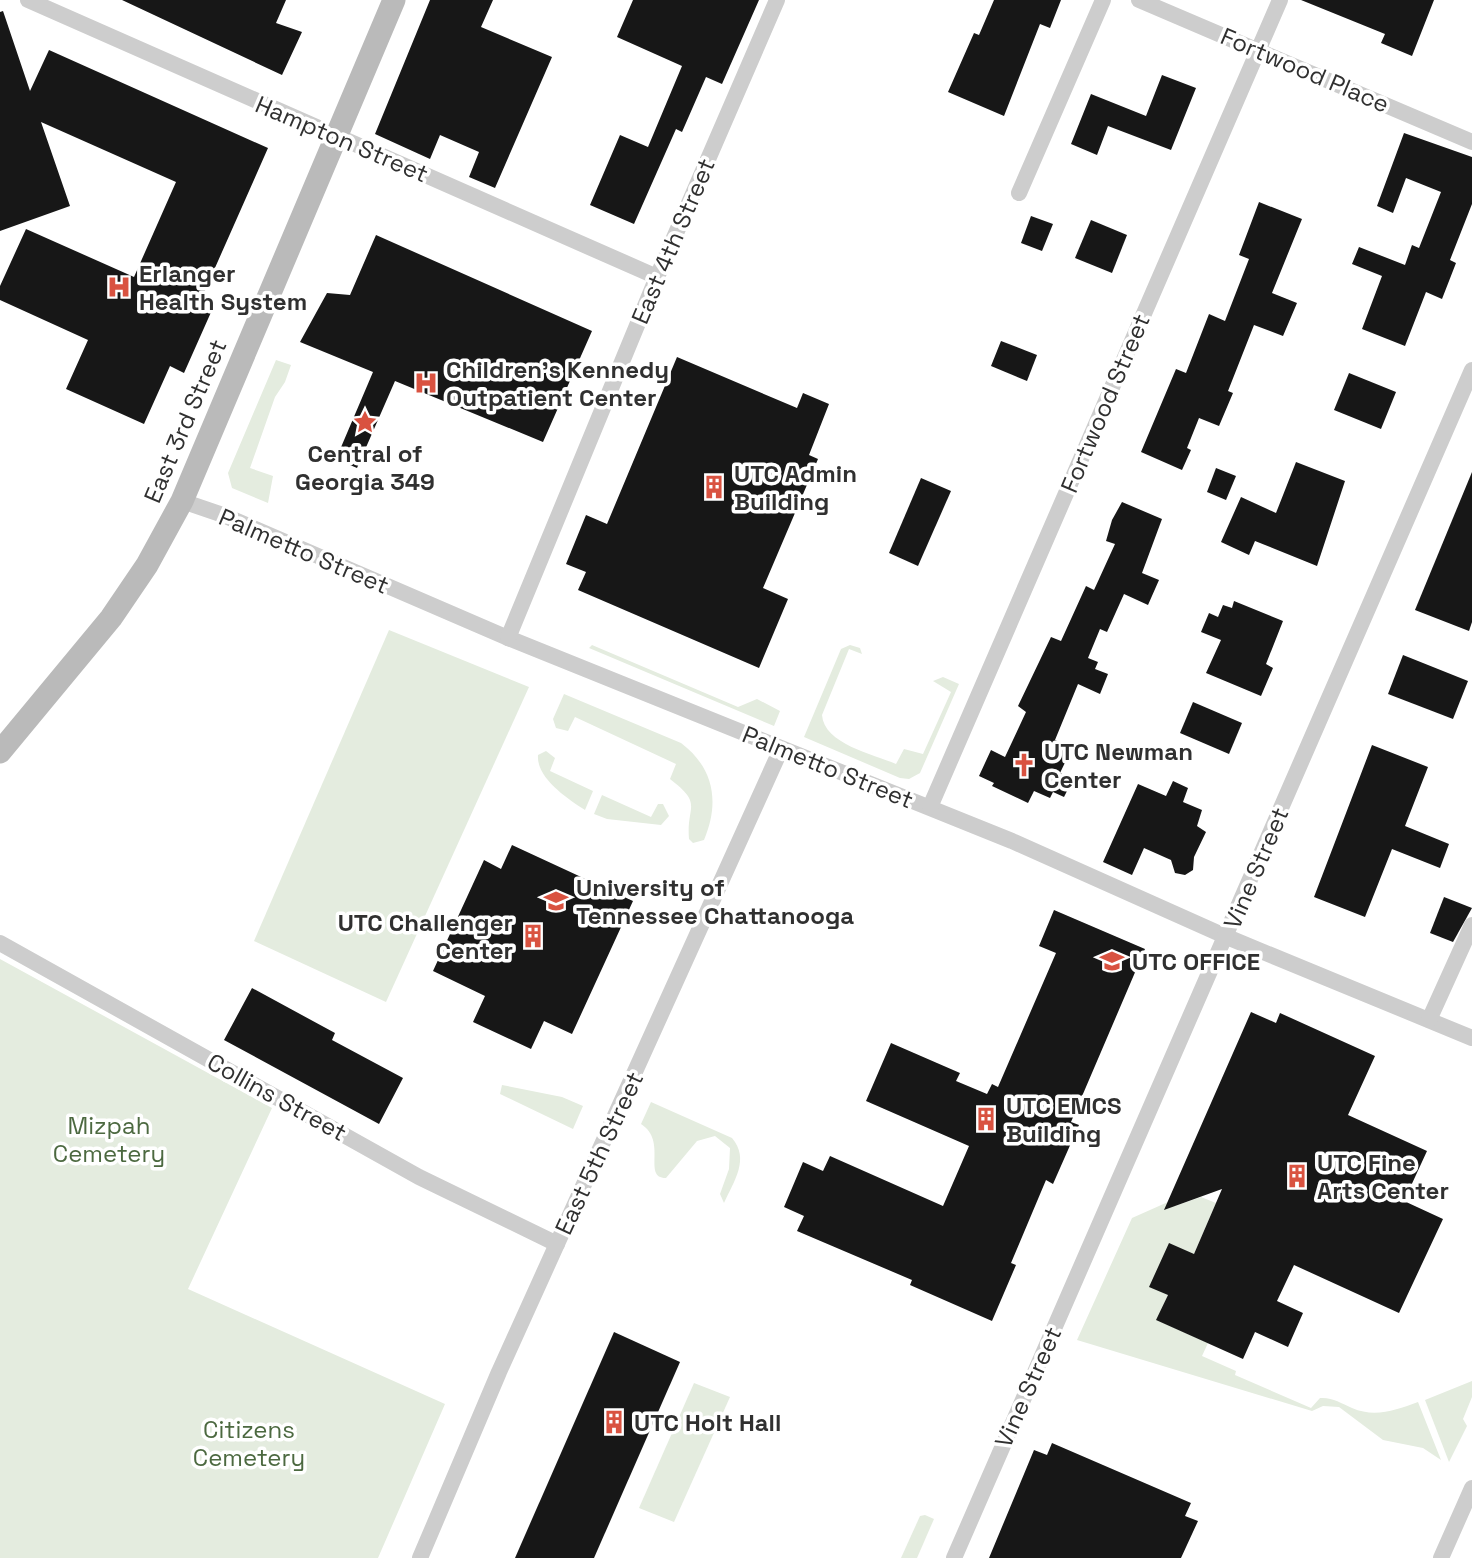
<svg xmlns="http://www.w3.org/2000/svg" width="1472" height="1558" font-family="'Space Grotesk',sans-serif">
<rect width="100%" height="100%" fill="#fff"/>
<g fill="#e4ecdf">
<polygon points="276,360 291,365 285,382 275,397 250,468 273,476 268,503 232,488 228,473"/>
<polygon points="389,630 529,687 386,1002 254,941"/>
<polygon points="592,645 738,707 757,699 780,711 774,726 589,648"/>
<path d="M850,645L860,648L862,654L849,649L822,715C824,744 873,754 896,764L904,749L923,754L951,692L933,681L943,677L959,684L920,773L909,779L900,778L804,737L841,649Z"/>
<path d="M564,694L681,743C714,768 720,802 704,840L693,843L689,839C686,805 704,805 670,779L676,764L575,717L568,731L556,728L553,719Z"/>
<path d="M546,751L555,758L550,771L593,791L585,810C568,799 536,778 538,755Z"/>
<polygon points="602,795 651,817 658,804 663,804 669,816 661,825 607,819 594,814"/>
<polygon points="0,959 272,1108 188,1289 445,1404 378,1558 0,1558"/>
<polygon points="502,1085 562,1097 583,1106 573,1129 500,1094"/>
<path d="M651,1102L732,1138C750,1159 734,1181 724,1203L720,1194L729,1169L730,1148L715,1136L697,1141L666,1178C642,1178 668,1141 641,1124Z"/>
<path d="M1201,1197L1216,1203L1194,1254L1168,1295L1157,1320L1208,1343L1202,1356L1236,1371L1235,1375L1311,1408L1320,1398C1332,1397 1341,1403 1352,1408C1375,1418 1396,1410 1418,1402L1441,1460L1423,1448L1383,1440L1339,1407L1323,1406L1312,1411L1077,1340L1132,1218L1168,1202L1175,1206Z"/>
<polygon points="1472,1381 1472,1397 1463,1419 1467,1426 1449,1462 1425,1400"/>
<polygon points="694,1383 730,1397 674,1522 639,1508"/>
<polygon points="925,1515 934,1519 917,1558 901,1558 920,1516"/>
</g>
<g fill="#171717">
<polygon points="122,0 286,0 276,23 302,32 282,75"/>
<polygon points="430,0 493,0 481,27 552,57 495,188 469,177 479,152 440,135 430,159 375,134"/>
<polygon points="633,0 759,0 722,84 706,77 682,132 676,129 634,224 590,205 620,135 648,147 682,66 617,37"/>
<polygon points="994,0 1061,0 1050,28 1040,24 1004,116 948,92 974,33 979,35"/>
<polygon points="1301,0 1434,0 1412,56 1381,43 1385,34"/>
<polygon points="3,11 30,91 49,50 268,148 199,304 212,310 184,373 170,366 144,424 66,389 88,340 0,300 0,286 26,229 134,277 176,182 41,122 70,206 0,231 0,12"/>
<polygon points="1162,75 1196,88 1171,150 1108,126 1097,155 1071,144 1091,94 1146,116"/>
<polygon points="1404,133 1472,157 1472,204 1450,260 1456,263 1442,299 1426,292 1405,346 1362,329 1382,276 1352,264 1359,247 1405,265 1412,245 1419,248 1441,192 1406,178 1393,213 1377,206"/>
<polygon points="1259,202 1302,219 1272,293 1297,303 1283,336 1254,325 1228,391 1233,393 1219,426 1199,418 1187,448 1191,450 1182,470 1141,452 1176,369 1186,373 1209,314 1225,321 1249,259 1239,255"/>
<polygon points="1031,216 1053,224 1042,251 1021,243"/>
<polygon points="1091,220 1127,235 1112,273 1075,258"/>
<polygon points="376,235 592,331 543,442 395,381 357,468 336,459 373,372 300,342 327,293 350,295"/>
<polygon points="1001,341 1037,355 1027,381 991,366"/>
<polygon points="677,357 797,408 803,393 829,404 809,455 818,459 763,588 788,599 759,668 578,590 586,572 566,564 586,515 607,524"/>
<polygon points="1349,373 1396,392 1381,429 1334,410"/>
<polygon points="1296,462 1345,481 1317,566 1255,541 1249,555 1221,542 1241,497 1276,513"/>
<polygon points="1216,468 1236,476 1226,500 1207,492"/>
<polygon points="1472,472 1472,622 1469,631 1415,610"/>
<polygon points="921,478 951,491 918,566 889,553"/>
<polygon points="1122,502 1162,519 1142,573 1159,580 1148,605 1124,594 1107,632 1100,629 1088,658 1098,662 1095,669 1108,674 1100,694 1078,684 1055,740 1072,748 1060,773 1073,779 1064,797 1053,792 1050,798 1034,791 1028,803 992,786 994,783 979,776 991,750 1005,757 1026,712 1018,706 1051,637 1061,641 1086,586 1094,590 1115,544 1106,541 1112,520"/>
<polygon points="1234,601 1283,621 1266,664 1273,668 1261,696 1206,673 1221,640 1201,632 1209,613 1218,617 1223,605 1232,608"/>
<polygon points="1403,655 1468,681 1453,719 1388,694"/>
<polygon points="1193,702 1242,723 1229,754 1180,733"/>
<polygon points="1372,745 1428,767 1405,826 1449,844 1440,868 1392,849 1365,917 1314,897"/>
<polygon points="1173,781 1188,788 1183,802 1202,810 1197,826 1206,832 1194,857 1193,870 1185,875 1175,873 1171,860 1144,848 1132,875 1103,862 1138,784 1166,796"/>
<polygon points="512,845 633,901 572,1034 544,1021 531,1049 473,1022 485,996 433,971 484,860 501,869"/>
<polygon points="1444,897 1472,908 1453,942 1430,933"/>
<polygon points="1054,910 1145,949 1071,1122 1079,1125 1053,1184 1046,1180 1011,1263 1016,1265 992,1321 910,1285 912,1280 797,1231 804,1216 784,1207 803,1162 823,1171 830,1156 943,1206 969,1146 866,1101 891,1043 960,1073 956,1081 987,1094 992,1084 998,1087 1056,953 1039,946"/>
<polygon points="252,988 335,1033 332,1040 403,1078 379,1124 224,1040"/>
<polygon points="1251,1012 1276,1023 1280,1013 1375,1056 1348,1115 1427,1151 1404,1201 1443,1219 1399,1313 1294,1265 1277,1301 1303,1313 1288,1347 1255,1332 1243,1359 1156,1320 1168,1295 1149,1287 1169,1243 1194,1254 1222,1189 1164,1210"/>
<polygon points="614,1332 680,1362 594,1558 515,1558"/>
<polygon points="1052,1443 1191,1503 1185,1516 1198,1521 1181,1558 989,1558 1034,1450 1047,1455"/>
</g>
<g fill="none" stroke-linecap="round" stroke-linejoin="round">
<g stroke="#cdcdcd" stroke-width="16">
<polyline points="28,0 657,277"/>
<polyline points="1139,0 1472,142"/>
<polyline points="1019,193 1103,0"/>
<polyline points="182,501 223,515 508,638 1012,841 1227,937 1472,1038"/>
<polyline points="508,638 657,277 777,0"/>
<polyline points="930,807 1280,0"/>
<polyline points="0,943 419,1177 557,1244"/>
<polyline points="1429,1020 1472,925"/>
<polyline points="420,1558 499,1372 781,749"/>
<polyline points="954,1558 1472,370"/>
<polyline points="1441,1558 1472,1488"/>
</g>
<polyline stroke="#bababa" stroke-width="23" points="0,752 111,618 147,565 182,501 394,0"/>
</g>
<defs>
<g id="hospital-bare" transform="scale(1.89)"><path d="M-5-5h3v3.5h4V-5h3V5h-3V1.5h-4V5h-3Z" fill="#d95240" stroke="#fff" stroke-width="2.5" paint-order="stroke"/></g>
<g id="sight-bare" transform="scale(1.89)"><path d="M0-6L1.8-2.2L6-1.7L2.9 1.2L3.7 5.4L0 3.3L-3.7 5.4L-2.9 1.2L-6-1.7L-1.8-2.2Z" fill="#d95240" stroke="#fff" stroke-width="2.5" paint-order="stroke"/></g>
<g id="building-bare" transform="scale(1.89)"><path d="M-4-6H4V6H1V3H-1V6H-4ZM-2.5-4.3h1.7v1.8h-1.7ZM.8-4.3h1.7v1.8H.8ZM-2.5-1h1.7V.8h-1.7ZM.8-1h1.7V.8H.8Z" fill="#d95240" stroke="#fff" stroke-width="2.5" paint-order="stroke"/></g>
<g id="church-bare" transform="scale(1.89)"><path d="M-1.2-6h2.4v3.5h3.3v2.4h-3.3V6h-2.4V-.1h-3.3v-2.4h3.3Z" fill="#d95240" stroke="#fff" stroke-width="2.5" paint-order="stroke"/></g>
<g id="university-bare" transform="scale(1.89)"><path d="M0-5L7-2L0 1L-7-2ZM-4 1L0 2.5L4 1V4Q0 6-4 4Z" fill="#d95240" stroke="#fff" stroke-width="2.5" paint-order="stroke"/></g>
</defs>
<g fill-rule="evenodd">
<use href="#hospital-bare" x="119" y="287"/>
<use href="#hospital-bare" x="426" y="383"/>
<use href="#sight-bare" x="365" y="422"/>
<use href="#building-bare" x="714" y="487"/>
<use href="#church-bare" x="1024" y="765"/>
<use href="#university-bare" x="556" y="901"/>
<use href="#building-bare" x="533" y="936"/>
<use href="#university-bare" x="1112" y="961"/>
<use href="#building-bare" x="986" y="1119"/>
<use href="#building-bare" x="1297" y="1176"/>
<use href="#building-bare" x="614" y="1422"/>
</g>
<g text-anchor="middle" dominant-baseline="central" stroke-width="7" stroke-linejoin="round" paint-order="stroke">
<g font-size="24" fill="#303030" stroke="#fff">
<text transform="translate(1305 70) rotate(23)">Fortwood Place</text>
<text transform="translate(342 139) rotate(23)">Hampton Street</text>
<text transform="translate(673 241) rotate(-67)">East 4th Street</text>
<text transform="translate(1105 403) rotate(-67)">Fortwood Street</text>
<text transform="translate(185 421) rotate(-67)">East 3rd Street</text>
<text transform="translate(304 551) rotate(23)">Palmetto Street</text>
<text transform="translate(828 767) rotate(22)">Palmetto Street</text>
<text transform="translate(1256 868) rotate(-67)">Vine Street</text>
<text transform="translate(277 1097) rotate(29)">Collins Street</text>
<text transform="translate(599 1153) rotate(-65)">East 5th Street</text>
<text transform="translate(1028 1387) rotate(-66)">Vine Street</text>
</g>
<g font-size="24" font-weight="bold" fill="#303030" stroke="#fff" text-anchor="start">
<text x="139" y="273">Erlanger<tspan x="139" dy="28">Health System</tspan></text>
<text x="446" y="369">Children's Kennedy<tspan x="446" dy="28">Outpatient Center</tspan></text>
<text x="365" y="453" text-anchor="middle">Central of<tspan x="365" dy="28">Georgia 349</tspan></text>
<text x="734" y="473">UTC Admin<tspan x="734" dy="28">Building</tspan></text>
<text x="1044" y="751">UTC Newman<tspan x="1044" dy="28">Center</tspan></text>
<text x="576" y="887">University of<tspan x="576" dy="28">Tennessee Chattanooga</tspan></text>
<text x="513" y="922" text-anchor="end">UTC Challenger<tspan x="513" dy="28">Center</tspan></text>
<text x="1132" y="961">UTC OFFICE</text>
<text x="1006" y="1105">UTC EMCS<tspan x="1006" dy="28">Building</tspan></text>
<text x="1317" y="1162">UTC Fine<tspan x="1317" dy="28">Arts Center</tspan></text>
<text x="634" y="1422">UTC Holt Hall</text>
</g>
<g font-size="24" fill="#4c6940" stroke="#fff">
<text x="109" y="1125">Mizpah<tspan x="109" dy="28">Cemetery</tspan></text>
<text x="249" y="1429">Citizens<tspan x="249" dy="28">Cemetery</tspan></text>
</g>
</g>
</svg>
